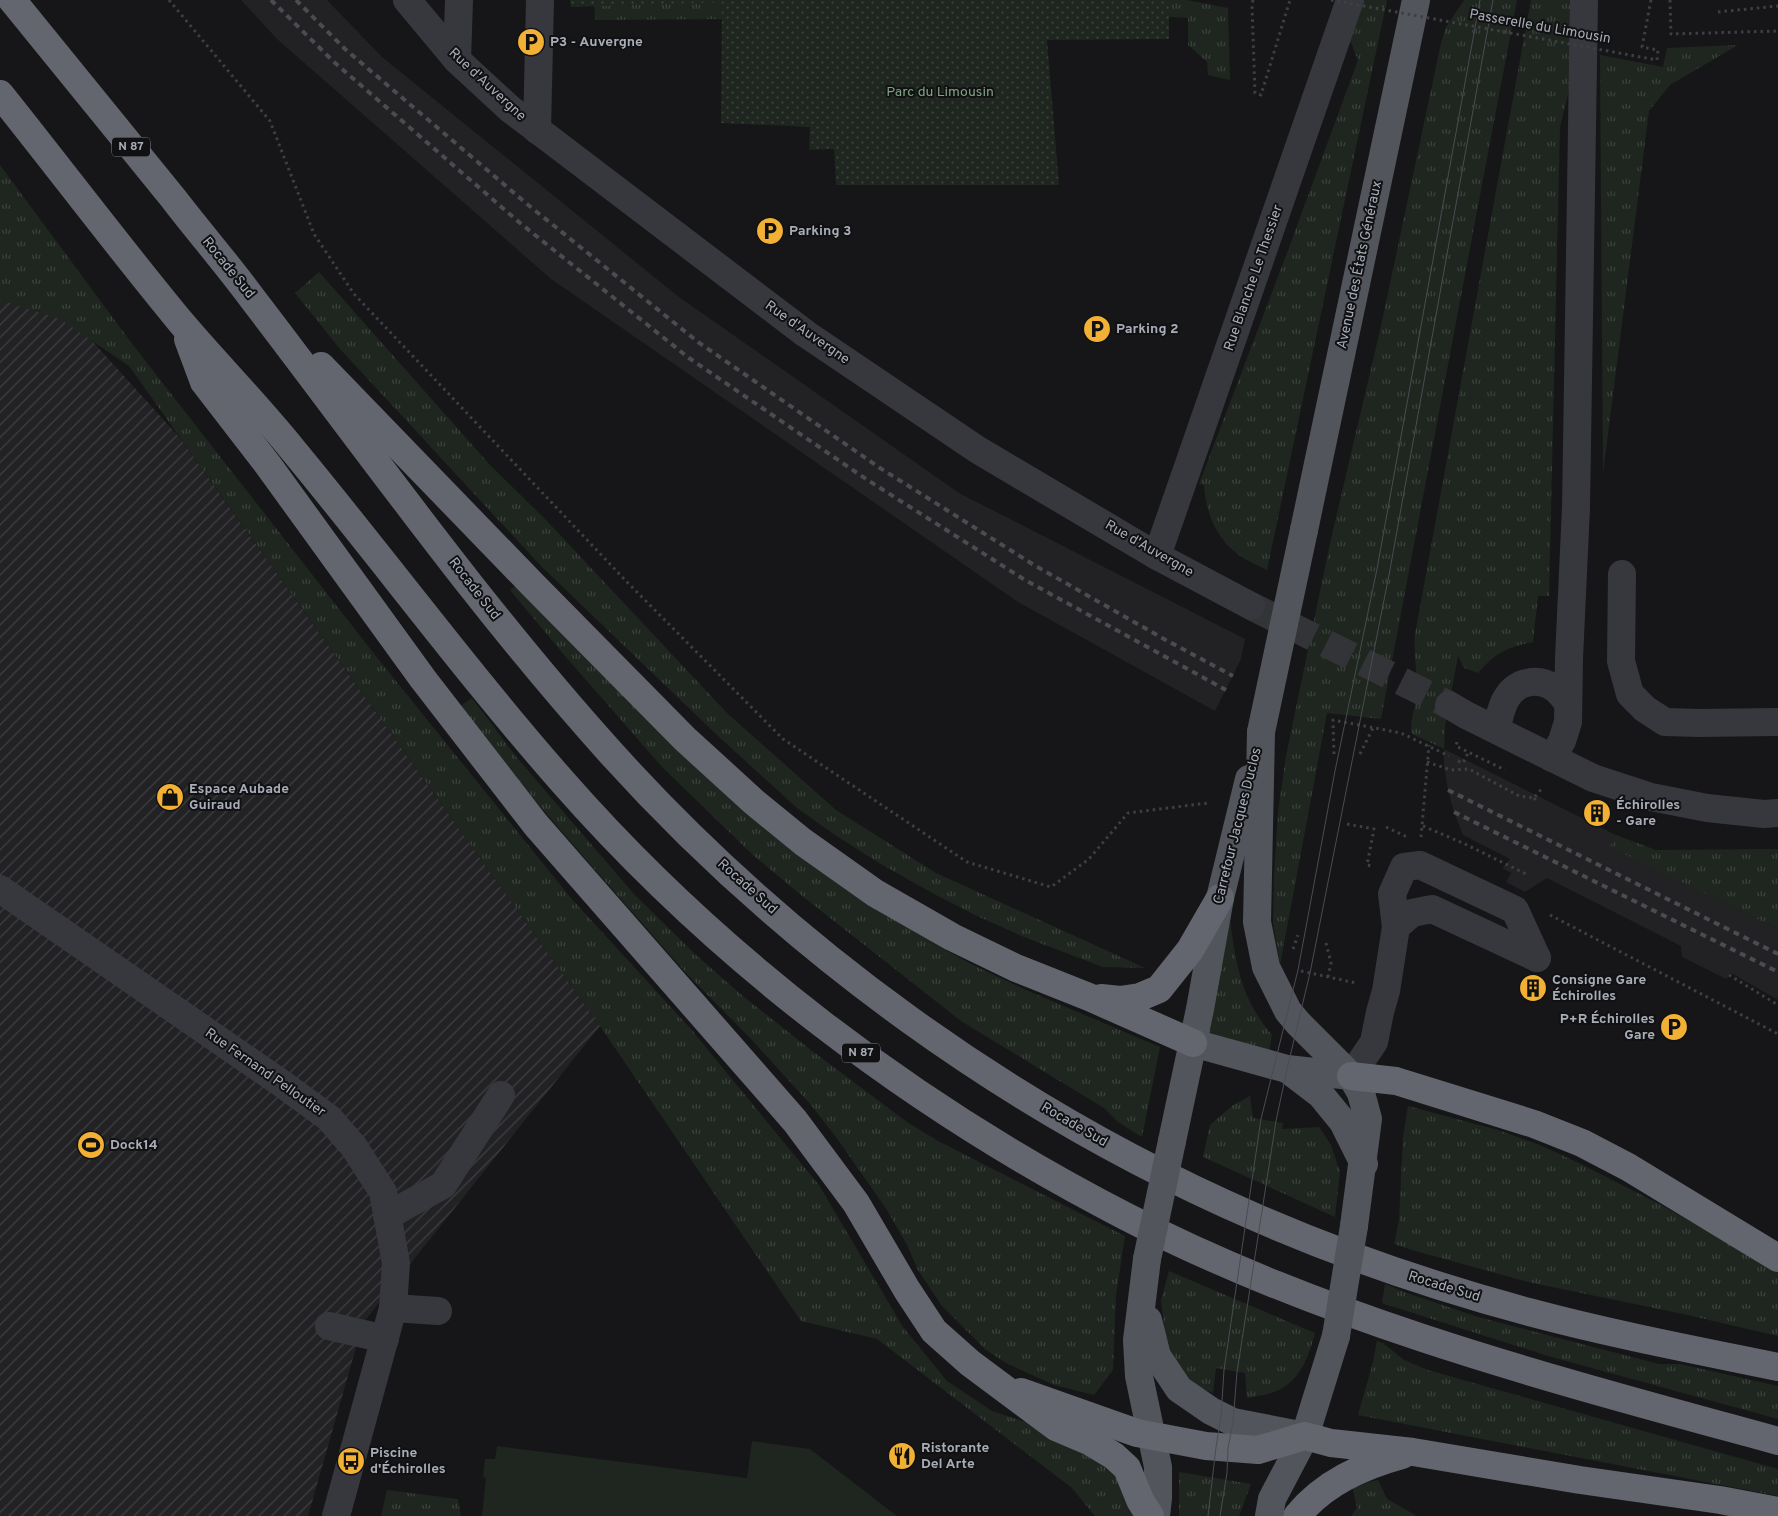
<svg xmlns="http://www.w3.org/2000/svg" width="1778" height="1516" font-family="Overpass,sans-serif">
<defs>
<pattern id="industrial-furrows" width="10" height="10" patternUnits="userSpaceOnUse" patternTransform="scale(1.25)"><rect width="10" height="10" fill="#222225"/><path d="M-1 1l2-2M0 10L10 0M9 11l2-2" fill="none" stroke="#3f3f43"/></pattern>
<pattern id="grass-tufts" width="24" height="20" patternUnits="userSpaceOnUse" patternTransform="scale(1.25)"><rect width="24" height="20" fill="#1e261f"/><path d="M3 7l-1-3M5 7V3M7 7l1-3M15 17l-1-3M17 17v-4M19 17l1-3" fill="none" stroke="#3c433d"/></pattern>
<pattern id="park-dots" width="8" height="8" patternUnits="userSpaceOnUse" patternTransform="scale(1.25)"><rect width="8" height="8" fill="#1e261f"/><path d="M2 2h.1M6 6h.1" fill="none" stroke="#3c433d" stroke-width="1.8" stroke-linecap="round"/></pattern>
</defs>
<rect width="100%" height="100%" fill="#161618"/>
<g fill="#222225">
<polygon points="241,0 327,0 382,57 679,297 959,493 1245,639 1241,659 1215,711 1018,602 551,279 277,39"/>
<polygon points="1444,749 1616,835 1611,847 1778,929 1778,1000 1731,973 1726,979 1682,957 1681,946 1547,878 1525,892 1506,882 1511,873 1502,868 1510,859 1463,835 1454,812 1448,790 1444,767"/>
</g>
<polygon fill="url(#industrial-furrows)" points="0,239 180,438 600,1026 363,1323 308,1516 0,1516"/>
<g fill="url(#grass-tufts)">
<polygon points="594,0 871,0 872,18 595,20"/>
<polygon points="1071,0 1187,0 1228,8 1230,80 1208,75 1207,62 1188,45 1188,18 1071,10"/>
<path d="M1363,0H1387L1267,570C1257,565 1245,560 1236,553C1215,536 1206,512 1204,485L1199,484L1287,253L1358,60L1350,40Z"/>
<polygon points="1464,0 1517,0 1381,719 1327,713 1280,965 1273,922 1274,873 1278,812 1286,756 1330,543 1381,326 1441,43 1446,27"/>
<path d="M1531,0H1574L1572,77L1560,127L1549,596H1538L1533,642C1506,648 1497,652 1478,673L1464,668L1458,656L1445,726L1444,749L1412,734C1409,723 1414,713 1416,702C1419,680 1413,657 1415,634Z"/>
<polygon points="1738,45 1670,85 1649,111 1603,473 1600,55 1663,67 1667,48"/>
<polygon points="0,165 133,345 375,655 570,897 690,1028 819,1185 903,1327 947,1381 992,1411 1099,1446 1147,1516 1095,1516 1072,1488 877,1339 801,1321 600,1026 129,366 60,319 0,300"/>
<polygon points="319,272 490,465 545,519 728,714 836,810 936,873 1145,968 1103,967 1024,937 977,916 936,895 879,863 835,835 797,808 718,736 541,566 340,349 295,293"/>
<polygon points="517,584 858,896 936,945 977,967 1026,990 1160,1047 1142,1137 1118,1122 1104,1108 961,1021 801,895 753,855 663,768 565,656 510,590"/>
<polygon points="472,698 518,759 634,894 696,955 744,997 811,1050 907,1122 938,1141 1125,1236 1116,1295 1113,1370 1094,1395 1054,1385 1008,1364 986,1350 942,1306 918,1270 907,1245 887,1210 836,1137 811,1105 751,1039 687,974 590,864 480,737 459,707"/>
<polygon points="1616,835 1656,850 1778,849 1778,929 1610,847"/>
<path d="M1225,918L1230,919C1236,966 1241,998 1272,1035L1269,1052L1200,1030Z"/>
<polygon points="1250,1096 1253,1118 1283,1123 1282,1129 1319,1127 1331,1145 1340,1172 1335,1217 1203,1157 1210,1125 1233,1105"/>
<polygon points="1408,1106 1498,1130 1540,1145 1581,1164 1661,1205 1778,1271 1778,1336 1683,1314 1528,1282 1412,1250 1394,1244 1399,1221 1403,1137"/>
<path d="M1169,1271L1315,1333C1309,1355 1302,1377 1281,1389C1272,1394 1257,1396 1247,1398L1245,1373L1216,1368L1213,1393L1190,1383L1174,1361L1165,1332L1161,1300Z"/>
<polygon points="1385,1284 1407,1293 1478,1317 1547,1335 1659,1364 1680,1364 1778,1386 1778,1419 1548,1356 1388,1305 1382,1303"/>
<polygon points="1377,1341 1383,1343 1404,1360 1428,1370 1778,1469 1778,1496 1358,1415 1373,1362"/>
<polygon points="1179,1472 1251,1484 1239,1516 1179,1516"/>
<polygon points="1378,1480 1387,1499 1417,1516 1351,1516 1357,1508 1352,1486"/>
<polygon points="387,1490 458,1499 461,1516 381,1516"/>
</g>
<polygon fill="url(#park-dots)" points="570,0 1169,0 1169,39 1047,40 1059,185 836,185 834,149 809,150 810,127 721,123 722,2 571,7"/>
<polygon fill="#1e261f" points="752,1441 810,1449 897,1516 482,1516 486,1478 483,1477 485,1459 495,1459 497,1446 747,1478"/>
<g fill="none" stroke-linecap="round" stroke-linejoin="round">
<polyline stroke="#333438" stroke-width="28" stroke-dasharray="28 14" stroke-linecap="butt" points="1251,606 1449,705"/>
<g stroke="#3d3f44" stroke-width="3" stroke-dasharray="2.5 4" stroke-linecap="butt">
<polyline points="169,0 270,121 314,234 354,294 626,581 783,739 967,862 1051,887 1089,859 1128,813 1208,803"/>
<polyline points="1253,0 1252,6 1255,93 1261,95 1290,0"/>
<polyline points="1651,0 1642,47 1658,50 1657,60"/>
<polyline points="1670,0 1671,34 1778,31"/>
<polyline points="1718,12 1778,6"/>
<polyline points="1457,742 1456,746 1505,770"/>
<polyline points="1334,754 1333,720 1401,733 1449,756"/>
<polyline points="1458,761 1463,763 1468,753"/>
<polyline points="1427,762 1451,770 1469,769 1519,796 1534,798 1543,787"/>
<polyline points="1534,798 1538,803"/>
<polyline points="1347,824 1374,829 1367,865 1372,866"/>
<polyline points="1423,826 1465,844 1526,874"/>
<polyline points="1386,827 1407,837"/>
<polyline points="1421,837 1429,745"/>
<polyline points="1550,915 1778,1034"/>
<polyline points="1326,943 1331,963 1328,977"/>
<polyline points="1293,949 1298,935"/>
<polyline points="1301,971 1356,983"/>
<polyline points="1729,975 1778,1005"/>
</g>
<g stroke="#37383d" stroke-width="28">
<polyline points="407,0 457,60 510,109 806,334 978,450 1157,556 1251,606"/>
<polyline points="457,60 459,0"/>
<polyline points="537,130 540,0"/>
<polyline points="1157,556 1350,0"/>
<polyline points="1622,574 1621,661 1630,694 1645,709 1665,722 1699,723 1778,722"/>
<polyline points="1449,705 1466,715 1593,778 1651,797 1707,808 1764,814 1778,813"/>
<path d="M1496,729C1499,720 1501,707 1506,699C1516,681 1538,677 1554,688C1559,691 1564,698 1568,703"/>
<polyline points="1552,758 1562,741 1568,722 1569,658 1576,508 1584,0"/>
<polyline points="0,889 281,1083 329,1118 354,1147 383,1192 396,1263 393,1308 336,1516"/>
<polyline points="1396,927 1412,913 1432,909 1537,958"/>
<polyline points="1351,1076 1374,1042 1380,1012 1386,991 1396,927 1392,894 1404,867 1420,865 1515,910 1537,958"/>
<polyline points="387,1216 443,1185 501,1095"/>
<polyline points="393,1308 438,1311"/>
<polyline points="329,1326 385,1339"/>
</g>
<g stroke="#53555c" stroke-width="28">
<polyline points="1304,530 1416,0"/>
<polyline points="1261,732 1257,922 1266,967 1288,1011 1298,1023 1351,1076 1361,1093 1368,1119 1354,1226"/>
<polyline points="1193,1043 1287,1069 1351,1076"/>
<polyline points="1287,1069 1321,1095 1343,1122 1364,1164"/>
<polyline points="1172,1141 1200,1009 1220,898 1249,779"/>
<polyline points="1147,1259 1137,1340 1139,1376 1158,1467 1158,1498 1156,1516"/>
<polyline points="1148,1320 1157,1356 1179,1389 1211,1411 1233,1422 1305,1436"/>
<polyline points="1269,1516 1272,1499 1305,1436 1336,1336"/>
</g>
<g stroke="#63666e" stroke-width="28">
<path d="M12,0C66,66 119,132 173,198C199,232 227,264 252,298C370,452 481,609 611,753C788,949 1013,1112 1255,1217C1344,1256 1436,1287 1529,1312C1611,1334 1695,1350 1778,1367"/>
<path d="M0,94C60,169 118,246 179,320C216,364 257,405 293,450C384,560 468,674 562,781C718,959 915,1108 1125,1216C1330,1322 1556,1380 1778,1441"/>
<polyline points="188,339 204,382 268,465 423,679 536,825 795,1121 856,1203 907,1290 934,1331 970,1363 1056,1427 1089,1441 1114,1456 1127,1468 1140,1500 1150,1516"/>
<polyline points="321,366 531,583 685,739 754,802 803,842 875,893 952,937 1016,968 1089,997 1193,1043"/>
<polyline points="1101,998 1120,1000 1140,997 1159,989 1190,950 1220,898"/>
<polyline points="1351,1076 1396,1081 1534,1124 1582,1143 1628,1167 1778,1258"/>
<polyline points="1021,1392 1137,1433 1206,1446 1258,1450 1305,1436 1331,1443 1413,1452 1580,1480 1720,1500 1778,1511"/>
<path d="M1297,1516C1324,1483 1362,1466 1402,1455"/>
</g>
<g stroke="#4a4c52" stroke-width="1">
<polyline points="1208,1516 1216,1447 1221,1417 1224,1370 1261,1119 1298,970 1335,771 1377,569 1480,0"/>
<polyline points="1220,1516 1227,1473 1228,1448 1233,1422 1237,1372 1276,1121 1287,1069 1310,973 1389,575 1493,0"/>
</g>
<g stroke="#4a4c52" stroke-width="4" stroke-dasharray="6 5" stroke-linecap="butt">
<polyline points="271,0 334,62 520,223 689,358 866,479 1025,580 1226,690"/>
<polyline points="296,0 345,49 527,204 698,342 880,468 1034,565 1164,639 1233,676"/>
<polyline points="1448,790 1778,954"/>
<polyline points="1454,812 1778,972"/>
</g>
<g stroke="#3d3f44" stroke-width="3" stroke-dasharray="2.5 4" stroke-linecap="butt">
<polyline points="1331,0 1657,60"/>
<polyline points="1360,754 1374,726"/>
</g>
<g stroke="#53555c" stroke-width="28">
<polyline points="1261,732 1304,530"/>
<polyline points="1147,1259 1172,1141"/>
<polyline points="1336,1336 1354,1226"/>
</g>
</g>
<defs>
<g id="parking-disc" transform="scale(1.4375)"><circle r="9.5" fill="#f2b134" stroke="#111113"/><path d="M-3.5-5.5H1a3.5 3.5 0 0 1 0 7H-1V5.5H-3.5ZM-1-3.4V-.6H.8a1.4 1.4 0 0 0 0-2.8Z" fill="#111"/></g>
<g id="shop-disc" transform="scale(1.4375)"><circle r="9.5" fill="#f2b134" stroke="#111113"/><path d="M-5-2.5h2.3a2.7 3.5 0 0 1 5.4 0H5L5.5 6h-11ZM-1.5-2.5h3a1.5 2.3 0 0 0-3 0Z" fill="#111"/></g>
<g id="building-disc" transform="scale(1.4375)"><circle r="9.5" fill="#f2b134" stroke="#111113"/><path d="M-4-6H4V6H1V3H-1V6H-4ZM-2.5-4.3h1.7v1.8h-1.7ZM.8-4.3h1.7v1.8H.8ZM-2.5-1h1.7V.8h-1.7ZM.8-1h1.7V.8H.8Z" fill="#111"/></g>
<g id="stadium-disc" transform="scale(1.4375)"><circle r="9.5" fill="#f2b134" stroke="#111113"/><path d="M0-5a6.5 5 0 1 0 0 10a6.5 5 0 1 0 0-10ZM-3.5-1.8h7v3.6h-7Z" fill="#111"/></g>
<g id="restaurant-disc" transform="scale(1.4375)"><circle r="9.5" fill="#f2b134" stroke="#111113"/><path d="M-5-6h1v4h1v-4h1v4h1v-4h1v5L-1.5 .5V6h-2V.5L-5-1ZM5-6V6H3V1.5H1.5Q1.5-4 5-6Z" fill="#111"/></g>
<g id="bus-disc" transform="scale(1.4375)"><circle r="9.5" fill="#f2b134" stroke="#111113"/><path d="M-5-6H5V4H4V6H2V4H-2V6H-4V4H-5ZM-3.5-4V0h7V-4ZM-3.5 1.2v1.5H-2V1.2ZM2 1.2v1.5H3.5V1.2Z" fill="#111"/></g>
</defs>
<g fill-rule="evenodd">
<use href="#parking-disc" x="531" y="42"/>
<use href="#parking-disc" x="770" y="231"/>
<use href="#parking-disc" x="1097" y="329"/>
<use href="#shop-disc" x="170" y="797"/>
<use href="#building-disc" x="1597" y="813"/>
<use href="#building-disc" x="1533" y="988"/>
<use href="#parking-disc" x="1674" y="1027"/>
<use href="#stadium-disc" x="91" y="1145"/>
<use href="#restaurant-disc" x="902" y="1456"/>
<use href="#bus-disc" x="351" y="1461"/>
</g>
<g text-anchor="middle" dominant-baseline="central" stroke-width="4" stroke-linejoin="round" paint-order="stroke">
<g fill="#111113" stroke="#7b7e86" stroke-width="1">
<rect x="112" y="137.5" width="38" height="19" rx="4"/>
<rect x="842" y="1043.5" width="38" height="19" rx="4"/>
</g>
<g font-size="12" font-weight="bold" fill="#a8adb8">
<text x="131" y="147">N 87</text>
<text x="861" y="1053">N 87</text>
</g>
<g font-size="14" fill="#a8adb8" stroke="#111113">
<text transform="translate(1540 27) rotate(10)">Passerelle du Limousin</text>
<text transform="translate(487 85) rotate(43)">Rue d'Auvergne</text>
<text transform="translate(1360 265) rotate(-78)">Avenue des États Généraux</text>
<text transform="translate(228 268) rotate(51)">Rocade Sud</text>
<text transform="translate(1254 278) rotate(-71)">Rue Blanche Le Thessier</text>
<text transform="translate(807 333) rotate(35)">Rue d'Auvergne</text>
<text transform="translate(1149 549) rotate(30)">Rue d'Auvergne</text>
<text transform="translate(474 589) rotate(52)">Rocade Sud</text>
<text transform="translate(1238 826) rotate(-76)">Carrefour Jacques Duclos</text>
<text transform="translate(747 887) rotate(42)">Rocade Sud</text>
<text transform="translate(265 1073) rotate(35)">Rue Fernand Pelloutier</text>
<text transform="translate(1074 1125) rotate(30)">Rocade Sud</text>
<text transform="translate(1444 1287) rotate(17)">Rocade Sud</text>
</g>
<g font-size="14" font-weight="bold" fill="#a8adb8" stroke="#111113" text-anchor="start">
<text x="550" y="42">P3 - Auvergne</text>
<text x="789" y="231">Parking 3</text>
<text x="1116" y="329">Parking 2</text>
<text x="189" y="789">Espace Aubade<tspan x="189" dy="16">Guiraud</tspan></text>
<text x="1616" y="805">Échirolles<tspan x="1616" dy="16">- Gare</tspan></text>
<text x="1552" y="980">Consigne Gare<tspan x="1552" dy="16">Échirolles</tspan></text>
<text x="1655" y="1019" text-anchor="end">P+R Échirolles<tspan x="1655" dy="16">Gare</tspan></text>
<text x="110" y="1145">Dock14</text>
<text x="921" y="1448">Ristorante<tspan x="921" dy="16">Del Arte</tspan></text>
<text x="370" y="1453">Piscine<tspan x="370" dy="16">d'Échirolles</tspan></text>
</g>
<g font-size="14" fill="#7fa381" stroke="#111113">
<text x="940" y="92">Parc du Limousin</text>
</g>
</g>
</svg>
